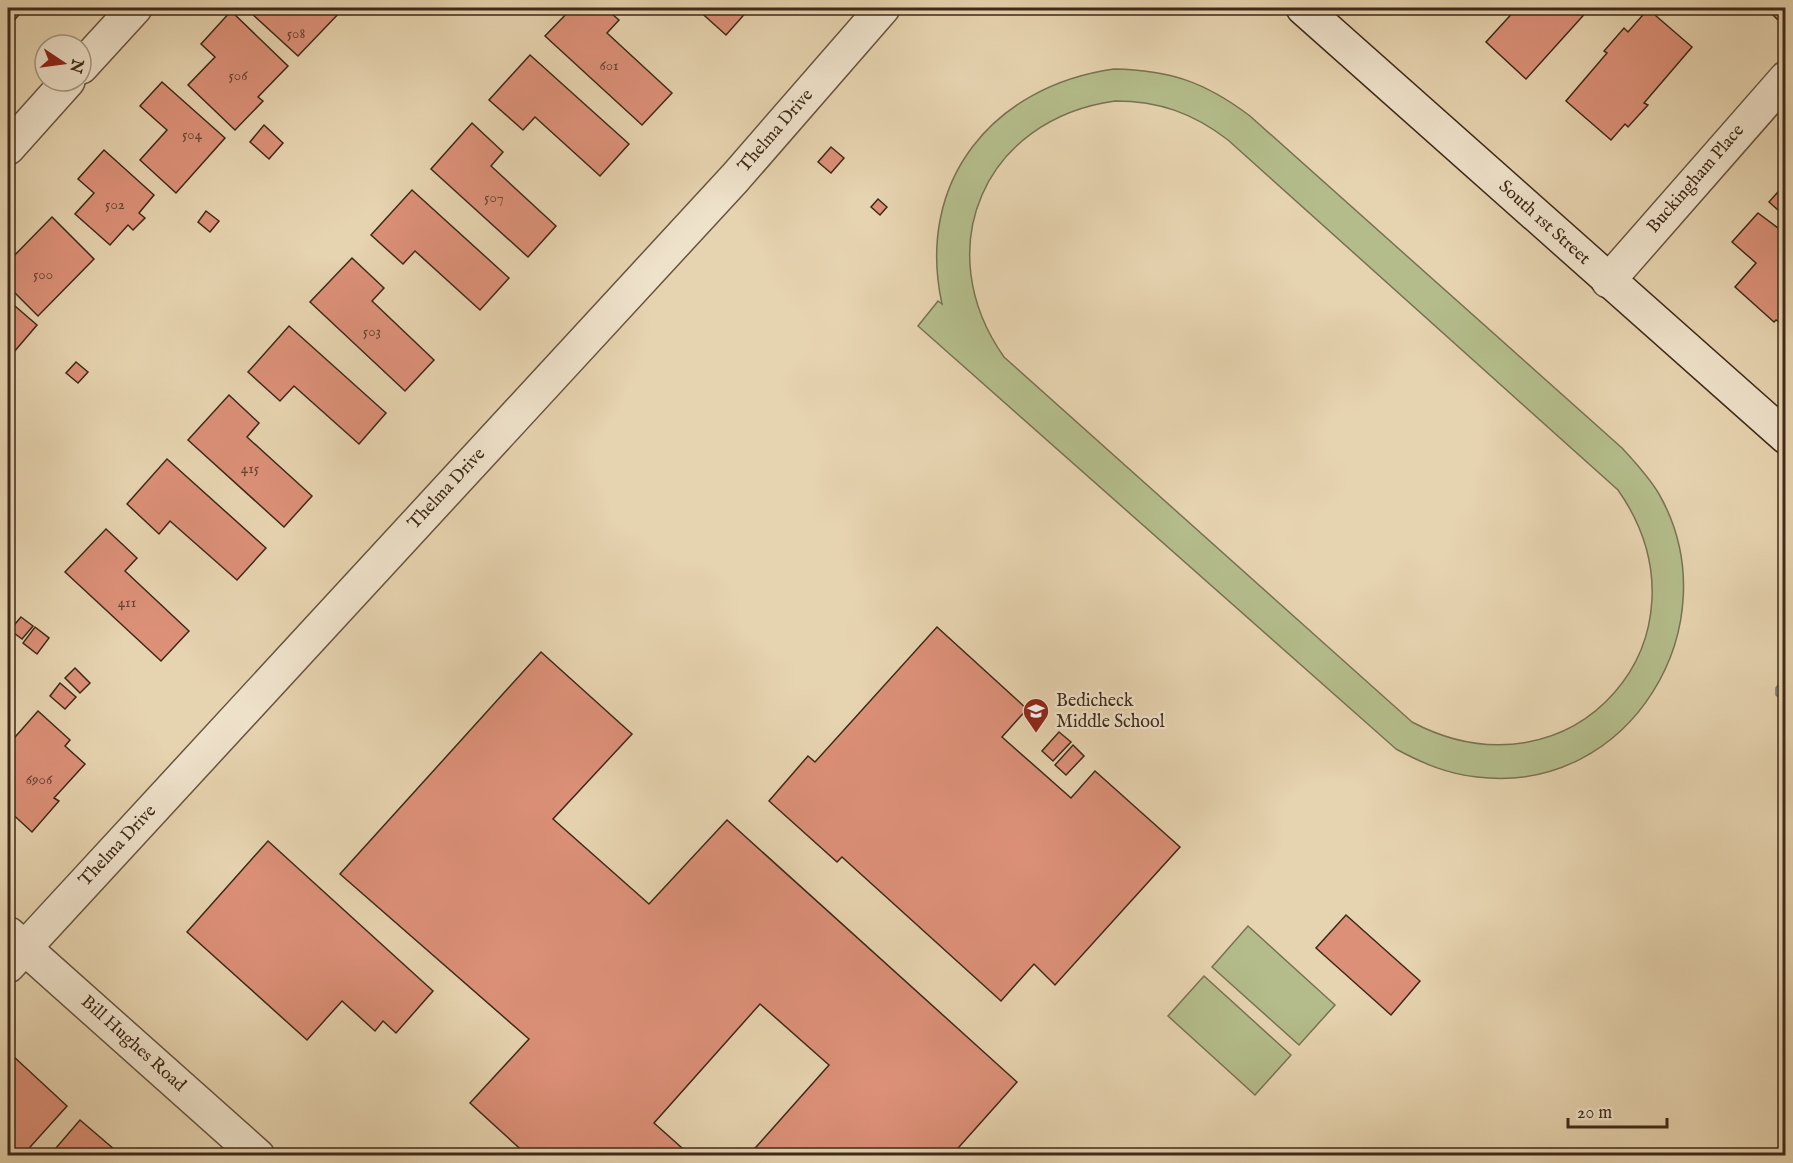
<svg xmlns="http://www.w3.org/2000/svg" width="1793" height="1163" font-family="'IM FELL English',serif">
<rect width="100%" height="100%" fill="#e6d3af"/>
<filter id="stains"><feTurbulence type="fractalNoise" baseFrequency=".00333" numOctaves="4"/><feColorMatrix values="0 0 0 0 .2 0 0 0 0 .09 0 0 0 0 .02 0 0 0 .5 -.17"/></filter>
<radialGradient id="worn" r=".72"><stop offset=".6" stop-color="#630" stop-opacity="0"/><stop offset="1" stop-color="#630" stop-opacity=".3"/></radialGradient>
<g fill="#b4bc8b" stroke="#797252" stroke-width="1.5" fill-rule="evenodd">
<path d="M1114,69C1170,70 1205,82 1250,116L1622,448C1635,462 1649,477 1659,494C1733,624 1630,796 1477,777C1447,774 1422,763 1396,749L918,326L938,301L942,304C915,181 993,86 1114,69ZM1115,101C1159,101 1193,113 1228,140L1618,490C1721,637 1573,807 1412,722L1004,357C928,249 984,119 1115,101Z"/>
<polygon points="1248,926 1335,1005 1299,1045 1212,967"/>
<polygon points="1204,976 1291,1055 1255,1095 1168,1016"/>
</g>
<polygon fill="#9cb4b7" stroke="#767c77" stroke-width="1.5" points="1785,675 1785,703 1776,695 1776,688"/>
<g fill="#dc9078" stroke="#3e2918" stroke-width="1.5">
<polygon points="8,8 25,8 8,27"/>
<polygon points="255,8 344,8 298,56 250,12"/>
<polygon points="572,8 605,8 619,20 607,33 672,93 642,125 545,36"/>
<polygon points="696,8 750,8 726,35"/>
<polygon points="1517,8 1590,8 1526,79 1486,42"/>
<polygon points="1780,8 1786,8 1786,18 1781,23 1773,15"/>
<polygon points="1648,9 1692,47 1644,103 1648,105 1628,127 1625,124 1611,140 1566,101 1607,53 1604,51 1624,28 1628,32"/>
<polygon points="231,11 288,66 258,97 263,101 235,130 188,85 215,57 201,44"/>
<polygon points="530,55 629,144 600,176 535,117 523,130 489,100"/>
<polygon points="162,82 225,138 176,193 140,160 167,130 140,106"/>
<polygon points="472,123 503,152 491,166 556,226 528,257 431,169"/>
<polygon points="264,125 283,143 269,159 250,142"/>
<polygon points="831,147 844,158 831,173 818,162"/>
<polygon points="104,150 154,195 139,213 145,218 133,230 128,225 110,245 75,214 94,193 78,179"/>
<polygon points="1786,183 1786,217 1769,202"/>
<polygon points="412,190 509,278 480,310 415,251 403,264 371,235"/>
<polygon points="878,199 887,207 880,215 871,207"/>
<polygon points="206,211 219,221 210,232 198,222"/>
<polygon points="1758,213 1786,234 1786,315 1779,322 1776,320 1774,322 1735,287 1756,263 1732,242"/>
<polygon points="52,217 94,259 38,316 8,286 8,262"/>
<polygon points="352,258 384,288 372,301 434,360 405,391 310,302"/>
<polygon points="8,300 37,325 8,359"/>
<polygon points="289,326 386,413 359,444 294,386 280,401 248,372"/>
<polygon points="76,362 88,372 78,383 66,373"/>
<polygon points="229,395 259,423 247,437 312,496 284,527 188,440"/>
<polygon points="167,459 266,548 237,580 170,521 159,534 127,504"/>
<polygon points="106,529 137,558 125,571 189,631 161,661 65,572"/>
<polygon points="21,617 33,626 22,639 10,630"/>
<polygon points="35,627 49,638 37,654 23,643"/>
<polygon points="937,627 1027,709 1002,737 1071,798 1095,771 1180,847 1055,985 1034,964 1001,1001 842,857 837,862 769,801 808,756 815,762"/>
<polygon points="541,652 632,734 553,819 649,904 727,820 1017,1082 951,1156 748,1156 829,1065 760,1004 654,1123 691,1156 528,1156 470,1103 529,1039 340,874"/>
<polygon points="75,668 90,683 80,693 65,678"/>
<polygon points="60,683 76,697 65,709 50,696"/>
<polygon points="38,711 70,740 65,746 85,764 54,798 59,801 32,832 8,810 8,745"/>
<polygon points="1059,732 1071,742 1053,761 1042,751"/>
<polygon points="1073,745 1084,756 1066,775 1055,765"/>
<polygon points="268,841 433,991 396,1033 383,1021 375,1031 342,1001 307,1040 187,932"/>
<polygon points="1346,915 1420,981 1391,1015 1316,948"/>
<polygon points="13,1056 67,1106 22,1156 8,1156 8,1062"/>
<polygon points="80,1120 122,1156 50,1155"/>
</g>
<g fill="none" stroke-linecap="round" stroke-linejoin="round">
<g stroke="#68543e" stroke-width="36">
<g id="street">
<polyline points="81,67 135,8"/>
<polyline points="8,148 68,81"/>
<polyline points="1608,281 1786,78"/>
<polyline points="9,934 258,1156"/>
<polyline points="8,966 735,178 883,8"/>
</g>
</g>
<g stroke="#3e2918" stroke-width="36">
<polyline id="secondary" points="1303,8 1786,437"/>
</g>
<use href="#street" stroke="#efe2cb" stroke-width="33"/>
<use href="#secondary" stroke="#efe2cb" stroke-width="33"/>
</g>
<defs>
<g id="school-pin" transform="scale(1.35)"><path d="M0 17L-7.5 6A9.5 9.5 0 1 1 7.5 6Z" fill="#8f2418" stroke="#efe2cb"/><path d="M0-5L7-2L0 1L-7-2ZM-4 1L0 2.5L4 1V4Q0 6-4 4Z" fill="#fff"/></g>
</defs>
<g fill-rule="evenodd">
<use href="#school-pin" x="1036" y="711"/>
</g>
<g text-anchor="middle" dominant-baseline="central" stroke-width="4.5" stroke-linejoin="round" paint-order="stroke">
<g font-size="15" fill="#664330">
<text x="296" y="33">508</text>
<text x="609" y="65">601</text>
<text x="238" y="75">506</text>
<text x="192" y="134">504</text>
<text x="494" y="197">507</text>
<text x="115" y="204">502</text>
<text x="43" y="274">500</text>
<text x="372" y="331">503</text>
<text x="250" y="468">415</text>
<text x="127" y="602">411</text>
<text x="39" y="779">6906</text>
</g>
<g font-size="18" fill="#3e2918" stroke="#efe2cb">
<text transform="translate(776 131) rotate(-49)">Thelma Drive</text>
<text transform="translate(1696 179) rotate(-49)">Buckingham Place</text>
<text transform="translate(1544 223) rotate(42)">South 1st Street</text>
<text transform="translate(447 489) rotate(-47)">Thelma Drive</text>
<text transform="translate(118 846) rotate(-47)">Thelma Drive</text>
<text transform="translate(133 1044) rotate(42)">Bill Hughes Road</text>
</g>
<g font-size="18" fill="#3e2918" stroke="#efe2cb" text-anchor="start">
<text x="1056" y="701">Bedicheck<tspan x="1056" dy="21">Middle School</tspan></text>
</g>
</g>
<rect width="1793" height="1163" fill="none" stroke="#e6d3af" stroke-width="30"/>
<rect x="9" y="9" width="1775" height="1145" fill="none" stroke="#3e2918" stroke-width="3"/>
<rect x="15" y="15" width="1763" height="1133" fill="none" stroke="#3e2918" stroke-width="1.5"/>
<g transform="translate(63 63) rotate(103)"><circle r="28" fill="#efe2cb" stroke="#a89883" stroke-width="1.5"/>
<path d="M0-4.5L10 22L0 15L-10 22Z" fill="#8f2418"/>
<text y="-9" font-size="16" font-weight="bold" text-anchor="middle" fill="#3e2918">N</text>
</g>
<path d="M1568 1118v9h99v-9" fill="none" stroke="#3e2918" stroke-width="3"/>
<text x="1577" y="1118" font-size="18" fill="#3e2918" stroke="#efe2cb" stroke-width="4.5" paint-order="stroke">20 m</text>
<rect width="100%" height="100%" filter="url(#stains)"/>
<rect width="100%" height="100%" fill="url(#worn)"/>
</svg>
